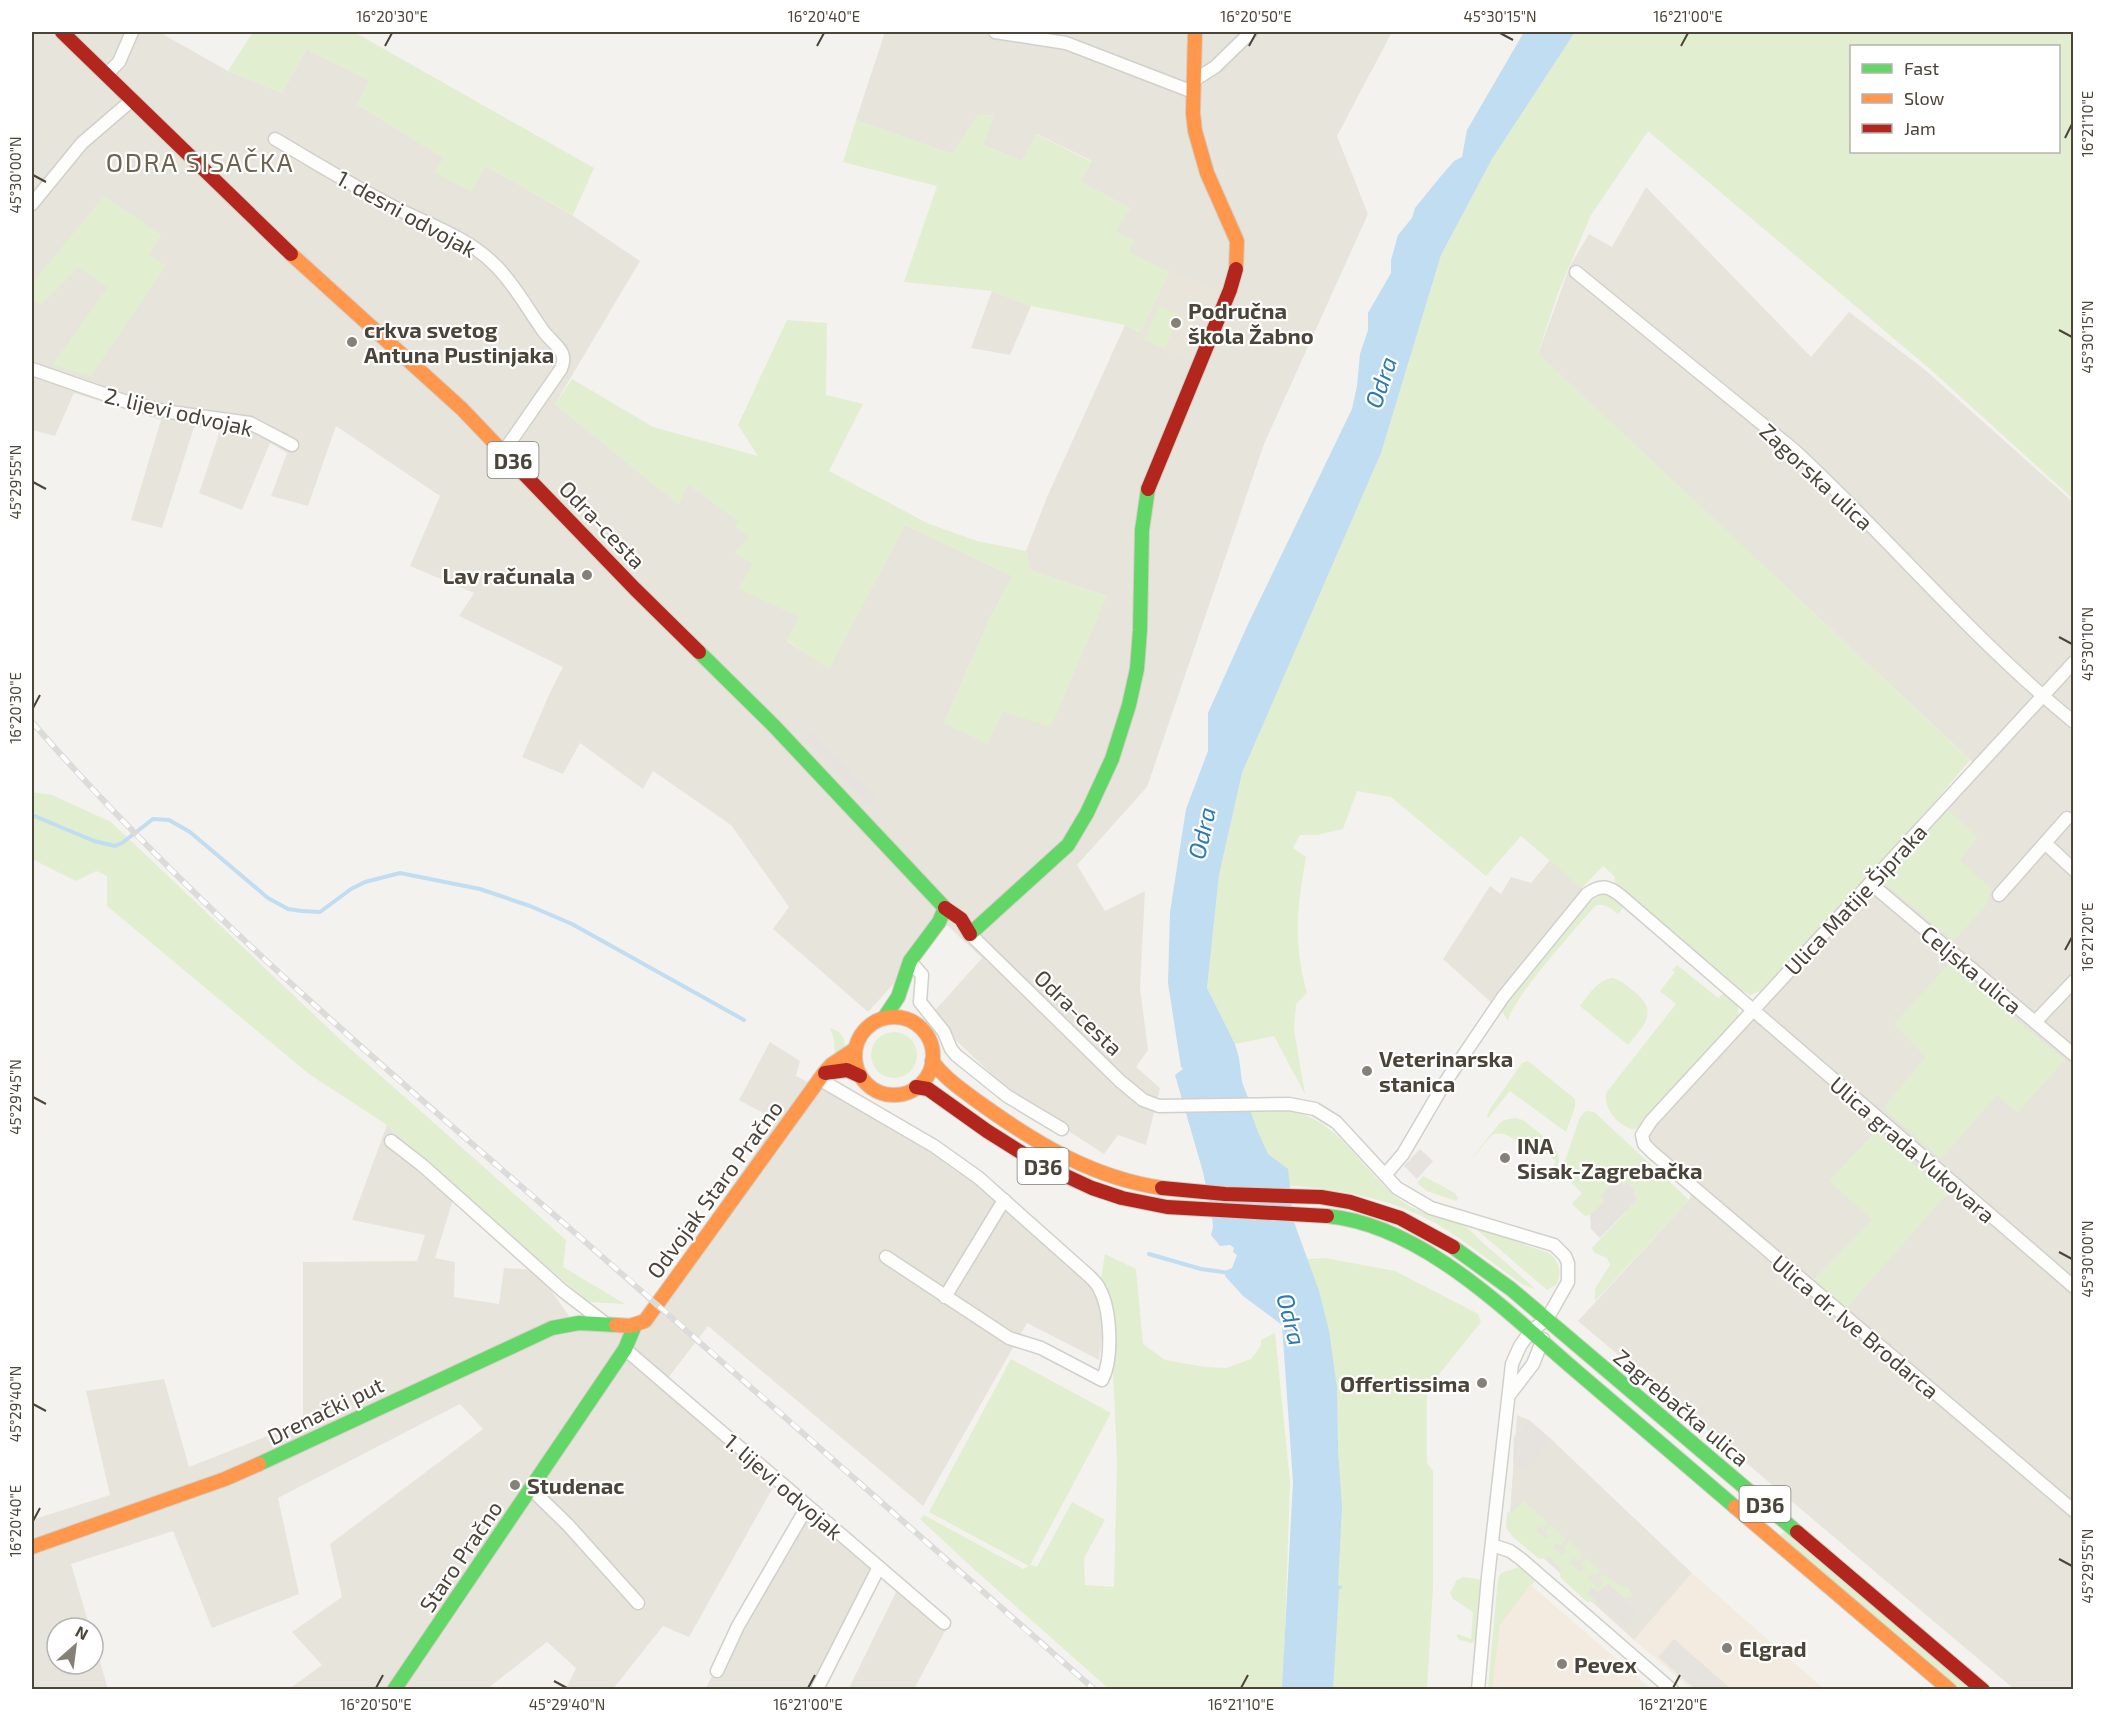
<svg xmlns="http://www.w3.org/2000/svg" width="2105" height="1721" font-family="'Exo 2',sans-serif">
<rect width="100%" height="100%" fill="#f4f2ee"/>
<g fill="#e7e4dc" fill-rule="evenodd">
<polygon points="32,32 159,32 228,71 282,93 306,49 369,80 358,105 444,158 435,172 486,166 572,215 640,261 555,404 678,504 688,484 740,522 736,527 749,536 753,564 800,618 787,641 829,668 905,525 1013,576 990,618 944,723 1003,712 1107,596 1030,570 1026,551 1047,497 1125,325 1139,332 1129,252 1115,231 1130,208 1080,182 1092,161 1037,134 1022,161 983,145 993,116 979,114 952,154 856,120 885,32 1392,32 1337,136 1368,214 1264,444 1147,787 1077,865 1105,911 1145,891 1140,988 1148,1050 1136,1067 1160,1088 1146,1145 1118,1135 1104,1154 1016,1097 930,1016 982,958 947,925 868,1012 773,929 789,907 731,825 653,771 643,789 580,743 563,774 522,757 549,695 563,667 459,616 474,593 410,566 440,496 336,426 308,506 271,496 287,453 270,443 242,510 199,493 221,428 194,427 162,528 131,520 161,420 74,393 55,436 32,430"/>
<path d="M1646,187L1811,357L1849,312L1924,369L2073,502V1689H2014L1578,1321L1689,1200L1695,1184L1646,1138L1750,1017L1881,874L1960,860L1944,806L1979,768L1538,354L1570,266L1589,234L1612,247ZM1927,1056L2065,1060L1997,1095L1884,1108ZM1876,1130L1947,1195L1813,1281L1872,1220Z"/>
<polygon points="992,291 1031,306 1010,355 971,348"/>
<polygon points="1550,860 1582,888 1591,901 1514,995 1503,1013 1443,959 1490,886 1501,894 1511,877 1531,883"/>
<polygon points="770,1042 800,1061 796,1076 826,1091 1010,1199 1108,1297 1099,1360 1027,1323 923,1506 708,1326 668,1378 780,1475 689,1637 663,1626 613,1689 566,1689 576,1668 547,1642 487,1689 289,1689 322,1665 292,1632 342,1597 330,1544 483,1429 460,1404 278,1498 299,1594 212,1628 173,1531 71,1564 90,1628 57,1628 57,1664 93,1664 93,1638 108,1689 32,1689 32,1520 110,1495 86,1391 164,1379 189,1467 303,1422 303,1262 417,1261 425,1235 352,1220 387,1125 456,1190 435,1258 455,1262 454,1297 499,1304 504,1268 537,1270 571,1319 637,1317 675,1268 777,1121 739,1100"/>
<polygon points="1517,1415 1529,1420 1552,1440 1692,1573 1634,1640 1509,1527"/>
<polygon points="807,1500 885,1564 875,1587 819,1689 705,1690 796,1512"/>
<polygon points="902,1580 950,1622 914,1689 848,1690"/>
</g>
<g fill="#f3ebdf">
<polygon points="1517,1573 1651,1689 1490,1690 1498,1582"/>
<polygon points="1692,1573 1822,1687 1820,1690 1691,1689 1634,1640"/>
</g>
<polygon fill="#eae5da" points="1171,271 1221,292 1192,361 1136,338"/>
<g fill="#e1eecf" fill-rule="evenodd">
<polygon points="253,32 354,32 594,168 573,215 486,166 471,192 434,172 444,158 358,105 369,80 306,49 282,93 228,71"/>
<path d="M1575,32H2073V499L1930,369L1648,131L1591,215L1558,293L1538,353L1970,760L1926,812L1789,963L1763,990L1750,995L1734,986L1614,882L1615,877L1603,866L1582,888L1521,836L1486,876L1391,797L1357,791L1343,829L1317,835H1300L1293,848L1306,857C1297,909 1293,940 1307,993L1296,1004L1294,1030L1305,1094L1274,1036L1235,1044L1207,988L1219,875L1242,773L1381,453L1441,255L1492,159ZM1852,46H2058V152H1852Z"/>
<polygon points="979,114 994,116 983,145 1022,161 1036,134 1092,162 1080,182 1130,208 1116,231 1134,240 1129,252 1170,272 1140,332 1125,325 1031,306 992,291 904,282 937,186 843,162 856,120 952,154"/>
<polygon points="104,196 162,235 149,254 166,266 91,376 52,365 107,288 79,267 41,305 32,300 32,283"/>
<polygon points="1159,306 1180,315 1165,349 1144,340"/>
<polygon points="787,320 827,323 826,395 863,404 829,471 929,524 977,541 1026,551 1030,570 1107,596 1051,727 1003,712 987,744 944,723 990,618 1013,576 905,525 829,669 787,640 799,617 739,589 752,564 734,553 749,537 736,527 739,522 688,484 679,505 555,404 572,379 653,427 758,456 738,425"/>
<polygon points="32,792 52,795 111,822 346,1045 566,1240 563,1267 625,1304 589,1302 456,1190 387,1125 309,1074 107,906 107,876 96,871 76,881 32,859"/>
<polygon points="1944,806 1978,837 1960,860 1991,888 1987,904 1954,941 1881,881 1881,874"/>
<path d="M1603,894L1615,898L1624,906L1618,914C1611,909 1604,902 1595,906C1578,926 1510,1001 1508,1021L1503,1013L1514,995L1591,901Z"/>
<polygon points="1949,964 2065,1060 2017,1113 1997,1095 1941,1159 1883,1108 1926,1057 1894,1024"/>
<path d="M1677,965L1718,998L1724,993L1737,1004L1739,1017L1642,1125L1634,1130C1618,1125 1604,1110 1606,1093L1676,1004L1660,991L1675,972L1672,970Z"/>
<path d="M1612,978C1622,980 1628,987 1636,993C1659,1013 1643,1026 1628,1045L1580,1006C1589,995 1597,980 1612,978Z"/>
<path d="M830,1028C839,1030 847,1038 844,1049L835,1057L834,1039Z"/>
<circle cx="894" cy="1055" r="23"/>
<polygon points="1528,1061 1575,1099 1575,1107 1566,1132 1510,1091 1488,1118 1487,1116 1490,1109 1522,1063"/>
<path d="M1287,1110C1340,1119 1360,1169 1399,1199C1418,1214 1441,1216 1462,1225C1470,1229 1477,1237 1483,1243C1501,1258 1518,1273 1535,1289C1519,1285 1509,1274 1496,1265C1480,1253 1464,1241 1447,1230C1391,1195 1328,1187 1263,1184L1238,1112Z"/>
<path d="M1586,1111L1594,1112L1689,1200L1595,1301V1289L1610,1265L1607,1258L1595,1253L1592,1248L1638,1199L1633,1194L1636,1191L1627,1183L1600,1197L1604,1201L1590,1215L1585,1216L1572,1204L1582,1193C1573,1184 1563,1177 1564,1164L1580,1117Z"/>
<path d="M1515,1118L1523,1120L1543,1136L1541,1139L1550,1148L1553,1145C1559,1154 1562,1161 1555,1170L1551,1169L1556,1161L1534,1143L1527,1150C1517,1142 1506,1129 1492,1135L1467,1164L1499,1124L1504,1120Z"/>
<polygon points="1876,1130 1947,1194 1846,1309 1813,1281 1872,1220 1829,1181"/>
<polygon points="1423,1176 1455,1193 1458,1198 1456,1201 1427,1191 1417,1183"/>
<path d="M1475,1228L1549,1253C1559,1261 1562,1271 1557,1284L1547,1290Z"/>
<polygon points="1105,1254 1136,1269 1143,1344 1165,1360 1205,1367 1226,1368 1251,1359 1261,1346 1261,1340 1275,1333 1290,1482 1283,1689 1109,1689 977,1572 920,1519 924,1515 1023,1569 1029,1566 929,1512 1011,1359 1111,1413 1030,1565 1037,1567 1072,1502 1105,1520 1084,1558 1085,1585 1114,1587 1117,1461 1110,1303 1101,1278"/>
<polygon points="1325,1258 1395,1271 1478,1314 1481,1322 1428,1388 1427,1393 1427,1463 1433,1471 1433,1586 1427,1689 1324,1689 1297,1260"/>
<path d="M1523,1501L1549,1523L1543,1530L1539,1526L1536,1530L1545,1539L1549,1536L1545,1532L1551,1525L1566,1539L1560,1546L1556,1542L1553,1547L1563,1555L1567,1551L1563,1548L1569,1541L1583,1555L1578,1561L1574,1558L1570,1563L1581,1572L1585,1568L1581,1564L1587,1558L1600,1570L1596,1577L1592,1573L1587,1578L1598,1588L1603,1584L1599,1579L1604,1574C1613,1581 1618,1586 1630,1588L1632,1597L1625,1598L1608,1585L1599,1593L1592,1587L1587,1592L1597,1602H1587L1562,1579L1560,1577L1561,1569L1550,1557L1539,1559L1512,1536L1506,1528L1507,1512L1512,1513Z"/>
<polygon points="1784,1532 1972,1689 1961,1689 1953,1683 1780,1535"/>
<polygon points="1519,1567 1534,1580 1533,1585 1531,1584 1500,1625 1492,1689 1488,1689 1498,1578 1501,1573"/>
<polygon points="1463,1577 1484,1580 1478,1638 1472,1643 1460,1640 1456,1636 1458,1634 1471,1639 1473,1612 1453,1599 1450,1593 1457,1580"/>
</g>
<g fill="#e6e3df">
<polygon points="813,732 875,797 868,805 806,739"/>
<polygon points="1420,1149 1433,1161 1417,1179 1404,1166"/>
<polygon points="1617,1179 1624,1185 1627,1182 1636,1191 1633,1194 1638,1199 1600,1238 1591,1229 1590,1215 1604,1201 1600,1197"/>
<polygon points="1529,1420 1552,1440 1524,1472 1513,1462 1514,1437"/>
<polygon points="1608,1584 1638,1613 1625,1626 1588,1592 1592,1589 1598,1592"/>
<polygon points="1674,1639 1731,1689 1695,1689 1658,1657"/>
</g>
<polygon fill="#c0ddf1" points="1524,32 1575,32 1492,159 1441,255 1381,453 1242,773 1219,875 1207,988 1235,1044 1239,1058 1242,1082 1252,1108 1251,1113 1258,1132 1268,1154 1288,1169 1294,1222 1319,1291 1329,1331 1337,1388 1338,1450 1342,1507 1338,1585 1343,1587 1339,1590 1333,1689 1282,1689 1293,1482 1282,1325 1243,1296 1225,1276 1227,1270 1232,1268 1237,1255 1233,1252 1234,1248 1230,1245 1220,1246 1211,1235 1213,1227 1212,1216 1203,1172 1175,1075 1183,1069 1181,1067 1168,983 1170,912 1186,809 1208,751 1208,713 1249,622 1352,409 1357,386 1360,354 1368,330 1368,313 1391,273 1391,260 1398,235 1412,218 1415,208 1441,176 1454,161 1462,157 1467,130"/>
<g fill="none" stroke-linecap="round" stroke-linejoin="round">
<g stroke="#c0ddf1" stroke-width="4">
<polyline points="32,815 94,841 115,846 122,843 153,819 169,820 190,832 268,898 288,909 302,911 320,912 351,889 365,882 400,873 480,889 530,906 572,924 744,1020"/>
<polyline points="1149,1254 1201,1269 1230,1273"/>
</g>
<g stroke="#d2d0cb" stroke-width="15">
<g id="street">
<polyline points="995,32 1066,43 1193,92"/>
<polyline points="107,74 119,62 132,32"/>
<polyline points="1193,81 1215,67 1251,32"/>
<path d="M275,139C314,162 353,186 394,207C429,225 468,237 496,266C516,286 528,310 544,332C554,345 569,351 561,369L504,451"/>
<polyline points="32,204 82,143 132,100"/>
<path d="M1576,272L1794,450C1889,538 1973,640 2074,722"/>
<polyline points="32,369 130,403 170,412 250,423 292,445"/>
<polyline points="2074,662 1651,1121 1642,1135 1644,1144 1652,1152 2074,1511"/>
<polyline points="2045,843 2074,870"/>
<polyline points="1870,883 2074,1055"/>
<polyline points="1999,895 2067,818"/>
<polyline points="970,934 1120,1081 1143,1100 1159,1106 1289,1104 1315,1109 1336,1122 1397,1188 1431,1208 1554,1245 1565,1256 1568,1263 1568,1282 1547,1319 1530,1332 1520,1346 1512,1364 1488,1577 1478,1690"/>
<polyline points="910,961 922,975 920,1002 944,1032 951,1049 956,1055 1007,1096 1062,1129"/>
<polyline points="2035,1022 2074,981"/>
<path d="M819,1079L934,1146L979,1178L1088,1275C1092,1279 1098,1284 1100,1290C1111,1311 1113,1359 1102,1380L1041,1348L1009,1338L886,1257"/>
<polyline points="391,1141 422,1165 563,1291 606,1324"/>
<path d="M1385,1175L1403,1154L1444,1084L1503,997L1587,894C1601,884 1609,886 1621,896L2074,1287"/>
<polyline points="945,1297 1004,1200"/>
<polyline points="625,1349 944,1623"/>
<polyline points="1510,1394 1533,1364 1543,1339"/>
<polyline points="531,1489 568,1525 638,1603"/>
<polyline points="1492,1545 1510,1551 1521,1559 1672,1690"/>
<polyline points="717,1671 738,1626 807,1507"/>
<polyline points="818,1687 879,1567"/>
</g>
</g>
<g stroke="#d3cfc5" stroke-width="16">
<g id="fast">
<polyline points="699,652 774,726 945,908 939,922 910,961 898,997 884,1018"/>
<polyline points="970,934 1068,845 1087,813 1112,759 1129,705 1137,669 1140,630 1142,530 1148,489"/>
<path d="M1327,1216C1422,1225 1506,1311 1575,1370C1629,1416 1682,1462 1735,1507"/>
<polyline points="1453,1247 1511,1289 1797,1532"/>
<polyline points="259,1464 552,1328 579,1323 616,1325"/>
<polyline points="394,1690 625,1349 635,1325"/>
</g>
</g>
<g stroke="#d3cfc5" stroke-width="16">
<g id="slow">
<polyline points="1195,32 1193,113 1195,131 1207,173 1237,241 1236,269"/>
<polyline points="291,254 462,409 525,475"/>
<circle cx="894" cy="1056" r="39"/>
<path d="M932,1061C946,1080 965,1092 984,1106C1039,1145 1094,1178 1162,1188"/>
<polyline points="616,1325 630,1326 645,1321 824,1073 831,1065 855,1049"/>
<polyline points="1735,1507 1950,1690"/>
<polyline points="32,1547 225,1479 259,1464"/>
</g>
</g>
<g stroke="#d3cfc5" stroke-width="16">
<g id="jam">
<polyline points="62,32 291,254"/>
<polyline points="525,475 635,589 699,652"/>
<polyline points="1148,489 1230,290 1236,269"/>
<polyline points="945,908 961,919 970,934"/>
<polyline points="825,1073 847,1070 860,1076"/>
<polyline points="916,1087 928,1089 987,1131 1038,1163 1092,1188 1122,1198 1167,1207 1327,1216"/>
<polyline points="1162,1188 1225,1194 1321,1197 1350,1202 1400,1218 1453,1247"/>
<polyline points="1797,1532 1983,1690"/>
</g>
</g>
<use href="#street" stroke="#fdfdfc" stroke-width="12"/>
<use href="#fast" stroke="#63d668" stroke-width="14"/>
<use href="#slow" stroke="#ff974d" stroke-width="14"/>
<use href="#jam" stroke="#b3261e" stroke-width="14"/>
<g stroke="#dbdbda" stroke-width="6">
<path id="rail" d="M32,722C195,909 386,1069 574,1232C748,1383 920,1538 1095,1690"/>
</g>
<use href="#rail" stroke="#fff" stroke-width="4" stroke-dasharray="11" stroke-linecap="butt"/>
</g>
<path fill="none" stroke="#4b4439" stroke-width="2" d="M1500,33L1513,40M385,46L392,33M817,46L824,33M1249,46L1256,33M1681,46L1688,33M2065,138L2072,124M33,175L46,182M2059,330L2072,337M33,482L46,489M2059,637L2072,644M33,708L40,695M2065,950L2072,937M33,1097L46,1104M2059,1252L2072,1259M33,1404L46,1411M33,1521L40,1508M2059,1559L2072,1566M554,1681L567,1688M376,1688L383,1675M808,1688L815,1675M1241,1688L1248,1675M1673,1688L1680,1675"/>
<g fill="#868178" stroke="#fff" stroke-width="2">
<circle cx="1176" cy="323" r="6"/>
<circle cx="352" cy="342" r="6"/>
<circle cx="587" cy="575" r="6"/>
<circle cx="1367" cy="1071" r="6"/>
<circle cx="1505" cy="1158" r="6"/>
<circle cx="1482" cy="1383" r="6"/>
<circle cx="515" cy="1485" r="6"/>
<circle cx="1727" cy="1648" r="6"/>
<circle cx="1562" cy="1664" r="6"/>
</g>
<g text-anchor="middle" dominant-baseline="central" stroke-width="4.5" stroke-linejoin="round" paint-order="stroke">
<g fill="#fff" stroke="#817c74" stroke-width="1.5">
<rect x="487.5" y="442" width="51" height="36" rx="4.5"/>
<rect x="1017.5" y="1148" width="51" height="36" rx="4.5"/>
<rect x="1739.5" y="1486" width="51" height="36" rx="4.5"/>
</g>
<g font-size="21" font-weight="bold" fill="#4b4439">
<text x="513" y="460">D36</text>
<text x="1043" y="1166">D36</text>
<text x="1765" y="1504">D36</text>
</g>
<g font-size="22" fill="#4b4439" stroke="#fff">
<text transform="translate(407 213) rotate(29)">1. desni odvojak</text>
<text transform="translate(179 411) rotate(13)">2. lijevi odvojak</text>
<text transform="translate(1817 476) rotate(43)">Zagorska ulica</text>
<text transform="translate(603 524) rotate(46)">Odra-cesta</text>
<text transform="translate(1855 899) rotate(-47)">Ulica Matije Šipraka</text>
<text transform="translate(1972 969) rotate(40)">Celjska ulica</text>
<text transform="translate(1079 1012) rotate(44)">Odra-cesta</text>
<text transform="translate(1913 1149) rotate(41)">Ulica grada Vukovara</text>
<text transform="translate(714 1189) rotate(-54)">Odvojak Staro Pračno</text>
<text transform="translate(1856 1326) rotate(40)">Ulica dr. Ive Brodarca</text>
<text transform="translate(1682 1407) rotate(40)">Zagrebačka ulica</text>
<text transform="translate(325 1410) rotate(-26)">Drenački put</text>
<text transform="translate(784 1486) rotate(41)">1. lijevi odvojak</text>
<text transform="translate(460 1556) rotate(-56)">Staro Pračno</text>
</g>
<g font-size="22" font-weight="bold" fill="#4b4439" stroke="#fff" text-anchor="start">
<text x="1188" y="310">Područna<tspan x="1188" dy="25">škola Žabno</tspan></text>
<text x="364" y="329">crkva svetog<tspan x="364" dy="25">Antuna Pustinjaka</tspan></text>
<text x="575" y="575" text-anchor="end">Lav računala</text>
<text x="1379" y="1058">Veterinarska<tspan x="1379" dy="25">stanica</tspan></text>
<text x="1517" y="1145">INA<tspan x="1517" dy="25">Sisak-Zagrebačka</tspan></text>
<text x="1470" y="1383" text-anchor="end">Offertissima</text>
<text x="527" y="1485">Studenac</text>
<text x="1739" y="1648">Elgrad</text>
<text x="1574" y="1664">Pevex</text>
</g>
<g font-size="24" font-style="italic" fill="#2e7ab2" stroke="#fff">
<text transform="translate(1380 382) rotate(-71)">Odra</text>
<text transform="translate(1201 833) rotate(-77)">Odra</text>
<text transform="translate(1292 1319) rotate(75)">Odra</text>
</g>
<g font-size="26" letter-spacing="1.5" fill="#6e6250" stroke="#fff">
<text x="200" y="161">ODRA SISAČKA</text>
</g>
</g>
<rect width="2105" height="1721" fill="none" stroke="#ffffff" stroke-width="66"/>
<rect x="1850" y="45" width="210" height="108" fill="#ffffff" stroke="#b7b4b0" stroke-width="1.5"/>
<rect x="1862" y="64" width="30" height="9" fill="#63d668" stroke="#b7b4b0" stroke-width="1.5"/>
<text x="1904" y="75" font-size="18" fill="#4b4439">Fast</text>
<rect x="1862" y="94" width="30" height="9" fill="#ff974d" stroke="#b7b4b0" stroke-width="1.5"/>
<text x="1904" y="105" font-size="18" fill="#4b4439">Slow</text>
<rect x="1862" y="124" width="30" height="9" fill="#b3261e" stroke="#b7b4b0" stroke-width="1.5"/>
<text x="1904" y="135" font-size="18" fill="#4b4439">Jam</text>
<g transform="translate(75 1646) rotate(28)"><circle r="28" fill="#ffffff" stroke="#b7b4b0" stroke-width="1.5"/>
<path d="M0-4.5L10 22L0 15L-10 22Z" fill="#868178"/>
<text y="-9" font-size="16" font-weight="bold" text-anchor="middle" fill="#4b4439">N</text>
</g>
<rect x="33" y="33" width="2039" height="1655" fill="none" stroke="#4b4439" stroke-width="2"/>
<g font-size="15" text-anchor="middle" fill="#4b4439">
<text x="392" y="22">16°20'30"E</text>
<text x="824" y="22">16°20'40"E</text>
<text x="1256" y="22">16°20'50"E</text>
<text x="1500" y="22">45°30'15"N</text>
<text x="1688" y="22">16°21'00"E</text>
<text transform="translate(2088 124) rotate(-90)" y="5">16°21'10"E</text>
<text transform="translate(16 175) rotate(-90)" y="5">45°30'00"N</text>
<text transform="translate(2088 337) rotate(-90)" y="5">45°30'15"N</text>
<text transform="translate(16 482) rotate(-90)" y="5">45°29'55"N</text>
<text transform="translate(2088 644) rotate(-90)" y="5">45°30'10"N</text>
<text transform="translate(16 708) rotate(-90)" y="5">16°20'30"E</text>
<text transform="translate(2088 937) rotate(-90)" y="5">16°21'20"E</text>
<text transform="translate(16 1097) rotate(-90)" y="5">45°29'45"N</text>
<text transform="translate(2088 1259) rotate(-90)" y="5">45°30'00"N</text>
<text transform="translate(16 1404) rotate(-90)" y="5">45°29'40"N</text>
<text transform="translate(16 1521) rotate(-90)" y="5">16°20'40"E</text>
<text transform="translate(2088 1566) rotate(-90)" y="5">45°29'55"N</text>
<text x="376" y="1710">16°20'50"E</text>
<text x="567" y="1710">45°29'40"N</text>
<text x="808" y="1710">16°21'00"E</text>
<text x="1241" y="1710">16°21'10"E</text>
<text x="1673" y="1710">16°21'20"E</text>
</g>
</svg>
